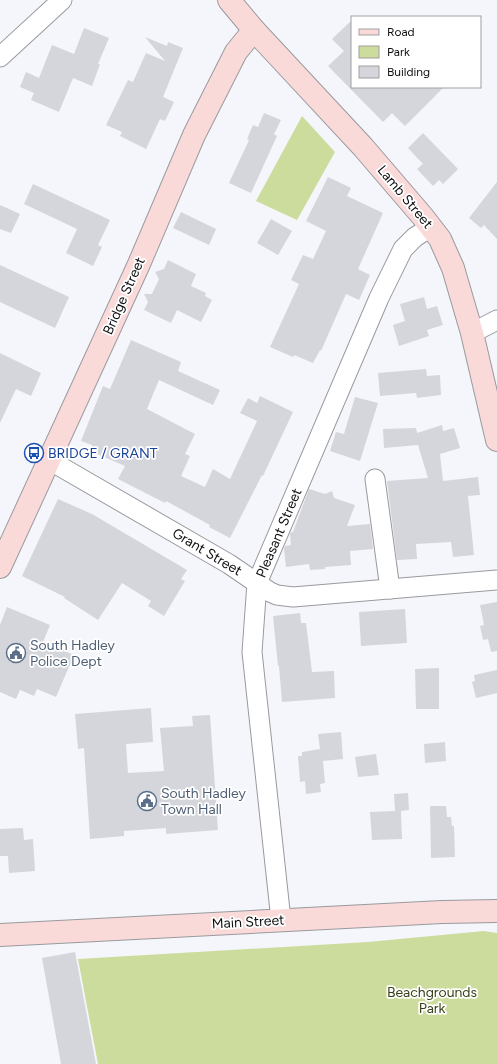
<svg xmlns="http://www.w3.org/2000/svg" width="497" height="1064" font-family="Figtree,sans-serif">
<rect width="100%" height="100%" fill="#f5f6fb"/>
<g fill="#ccdc9c">
<polygon points="302,116 335,152 297,220 256,201"/>
<polygon points="484,931 497,933 497,1064 98,1064 78,959 368,942"/>
</g>
<g fill="#d5d6db">
<polygon points="352,20 352,87 444,87 405,126 392,113 383,122 328,66 344,51 332,39"/>
<polygon points="84,28 109,38 98,64 100,64 92,86 73,78 59,112 31,100 34,93 20,87 26,72 39,78 52,45 74,54"/>
<polygon points="145,37 167,46 168,42 183,48 163,97 174,102 165,121 160,119 146,149 120,136 122,132 106,125 128,80 133,82 146,53 165,61"/>
<polygon points="264,113 281,120 274,134 277,136 251,193 229,183 249,140 247,139 253,125 258,127"/>
<polygon points="423,133 458,169 443,184 439,180 433,186 417,169 423,164 408,148"/>
<polygon points="328,177 351,188 347,196 383,213 358,269 370,275 359,300 346,294 321,351 320,350 313,363 294,355 293,357 270,347 299,284 291,280 303,255 313,259 326,231 306,221"/>
<polygon points="497,182 497,239 484,225 481,228 469,218"/>
<polygon points="33,184 110,220 98,245 102,247 93,266 66,253 77,229 24,204"/>
<polygon points="0,205 20,214 11,233 0,229"/>
<polygon points="181,212 216,229 209,245 173,228"/>
<polygon points="271,219 292,231 278,255 257,243"/>
<polygon points="168,260 196,274 191,286 206,293 205,296 212,300 201,322 177,310 171,323 144,310 148,302 144,294 152,294 159,279 155,272 164,269"/>
<polygon points="0,265 69,297 55,328 0,302"/>
<polygon points="424,297 427,309 437,306 443,325 427,330 429,336 399,346 393,325 405,321 400,304"/>
<polygon points="131,340 181,362 178,371 220,390 213,405 159,380 147,409 195,434 185,454 190,456 181,476 205,487 213,469 230,479 257,421 240,413 248,398 257,403 260,396 293,412 263,476 262,475 230,538 209,527 210,525 166,501 165,503 118,479 125,466 90,451 92,445 81,441 103,386 110,389"/>
<polygon points="0,353 41,373 31,396 16,389 0,423"/>
<polygon points="426,369 427,376 440,375 441,395 417,398 416,393 380,396 378,373"/>
<polygon points="355,397 378,403 360,461 330,451 336,432 344,434"/>
<polygon points="442,425 443,431 454,428 460,448 440,454 443,481 478,477 480,495 468,496 474,555 453,557 451,542 416,544 417,559 397,560 387,481 428,478 418,445 384,448 383,429 416,428 417,433"/>
<polygon points="309,489 325,494 332,491 334,498 355,505 347,526 370,524 373,549 350,551 351,565 325,567 325,569 310,570 309,564 286,567 284,549 285,546 291,545 290,534 291,532 293,532"/>
<polygon points="58,499 92,514 187,570 181,579 185,581 164,616 148,606 151,601 122,583 98,620 64,598 65,597 22,576"/>
<polygon points="497,602 497,651 491,652 488,639 483,640 480,626 484,625 480,605"/>
<polygon points="7,607 50,625 43,642 74,655 56,697 37,689 34,696 20,690 16,699 0,692 0,625"/>
<polygon points="405,609 407,643 361,646 359,612"/>
<polygon points="300,613 301,623 306,623 312,672 334,671 335,698 282,702 279,666 278,666 273,616"/>
<polygon points="439,668 439,709 416,709 415,669"/>
<polygon points="497,670 497,693 476,698 472,682 475,681 474,675"/>
<polygon points="151,708 153,742 126,744 128,773 164,771 160,728 193,726 192,716 210,715 218,830 166,834 166,828 124,831 124,836 90,839 84,748 78,749 75,714"/>
<polygon points="341,732 343,759 323,761 325,783 320,784 321,792 306,794 305,781 300,782 298,756 302,756 302,752 320,749 318,734"/>
<polygon points="445,742 446,761 425,763 424,744"/>
<polygon points="376,754 379,775 358,777 355,757"/>
<polygon points="408,793 409,810 401,811 402,839 372,840 370,812 395,811 394,794"/>
<polygon points="430,806 446,806 447,817 451,817 452,826 454,826 455,857 431,858"/>
<polygon points="23,828 24,840 33,839 35,871 9,873 8,856 0,856 0,829"/>
<polygon points="75,952 96,1064 61,1064 42,958"/>
</g>
<g fill="none" stroke-linecap="round" stroke-linejoin="round">
<g stroke="#999a9e" stroke-width="21">
<g id="street">
<polyline points="0,57 62,0"/>
<polyline points="472,333 497,320"/>
<polyline points="49,460 229,564 270,592 277,595 293,597 497,580"/>
<polyline points="375,479 390,589"/>
<polyline points="281,920 252,652 257,583 379,298 403,249 415,237 431,227"/>
</g>
</g>
<g stroke="#999a9e" stroke-width="24">
<g id="secondary">
<polyline points="229,0 254,30 363,147 423,217 440,239 453,268 472,333 497,440"/>
<polyline points="0,567 139,264 194,135 236,52 254,30"/>
<polyline points="0,935 442,912 497,911"/>
</g>
</g>
<use href="#street" stroke="#fff" stroke-width="19"/>
<use href="#secondary" stroke="#fadad9" stroke-width="22"/>
</g>
<defs>
<g id="bus-ring" transform="scale(1)"><circle r="9.5" fill="#fff" stroke="#1a4fb4" stroke-width="1.5"/><path d="M-5-6H5V4H4V6H2V4H-2V6H-4V4H-5ZM-3.5-4V0h7V-4ZM-3.5 1.2v1.5H-2V1.2ZM2 1.2v1.5H3.5V1.2Z" fill="#1a4fb4"/></g>
<g id="civic-ring" transform="scale(1)"><circle r="9.5" fill="#fff" stroke="#5c6f8a" stroke-width="1.5"/><path d="M-.6-6.5H3V-4.5H.6V-3L4-1V1h2V6H-6V1h2V-1L-.6-3ZM-1.2 2.5V6h2.4V2.5Z" fill="#5c6f8a"/></g>
</defs>
<g fill-rule="evenodd">
<use href="#bus-ring" x="34" y="453"/>
<use href="#civic-ring" x="16" y="653"/>
<use href="#civic-ring" x="147" y="801"/>
</g>
<g text-anchor="middle" dominant-baseline="central" stroke-width="3.5" stroke-linejoin="round" paint-order="stroke">
<g font-size="14" fill="#0f0f11" stroke="#fff">
<text transform="translate(405 197) rotate(50)">Lamb Street</text>
<text transform="translate(124 296) rotate(-66)">Bridge Street</text>
<text transform="translate(279 533) rotate(-67)">Pleasant Street</text>
<text transform="translate(207 552) rotate(31)">Grant Street</text>
<text transform="translate(248 922) rotate(-3)">Main Street</text>
</g>
<g font-size="14" fill="#164399" stroke="#fff" text-anchor="start">
<text x="48" y="453">BRIDGE / GRANT</text>
</g>
<g font-size="14" fill="#4e5e75" stroke="#fff" text-anchor="start">
<text x="30" y="645">South Hadley<tspan x="30" dy="16">Police Dept</tspan></text>
<text x="161" y="793">South Hadley<tspan x="161" dy="16">Town Hall</tspan></text>
</g>
<g font-size="14" fill="#384017" stroke="#fff">
<text x="432" y="992">Beachgrounds<tspan x="432" dy="16">Park</tspan></text>
</g>
</g>
<rect x="351" y="16" width="130" height="72" fill="#ffffff" stroke="#9f9fa0"/>
<rect x="359" y="29" width="20" height="6" fill="#fadad9" stroke="#9f9fa0"/>
<text x="387" y="36" font-size="12" fill="#0f0f11">Road</text>
<rect x="359" y="46" width="20" height="12" fill="#ccdc9c" stroke="#9f9fa0"/>
<text x="387" y="56" font-size="12" fill="#0f0f11">Park</text>
<rect x="359" y="66" width="20" height="12" fill="#d5d6db" stroke="#9f9fa0"/>
<text x="387" y="76" font-size="12" fill="#0f0f11">Building</text>
</svg>
